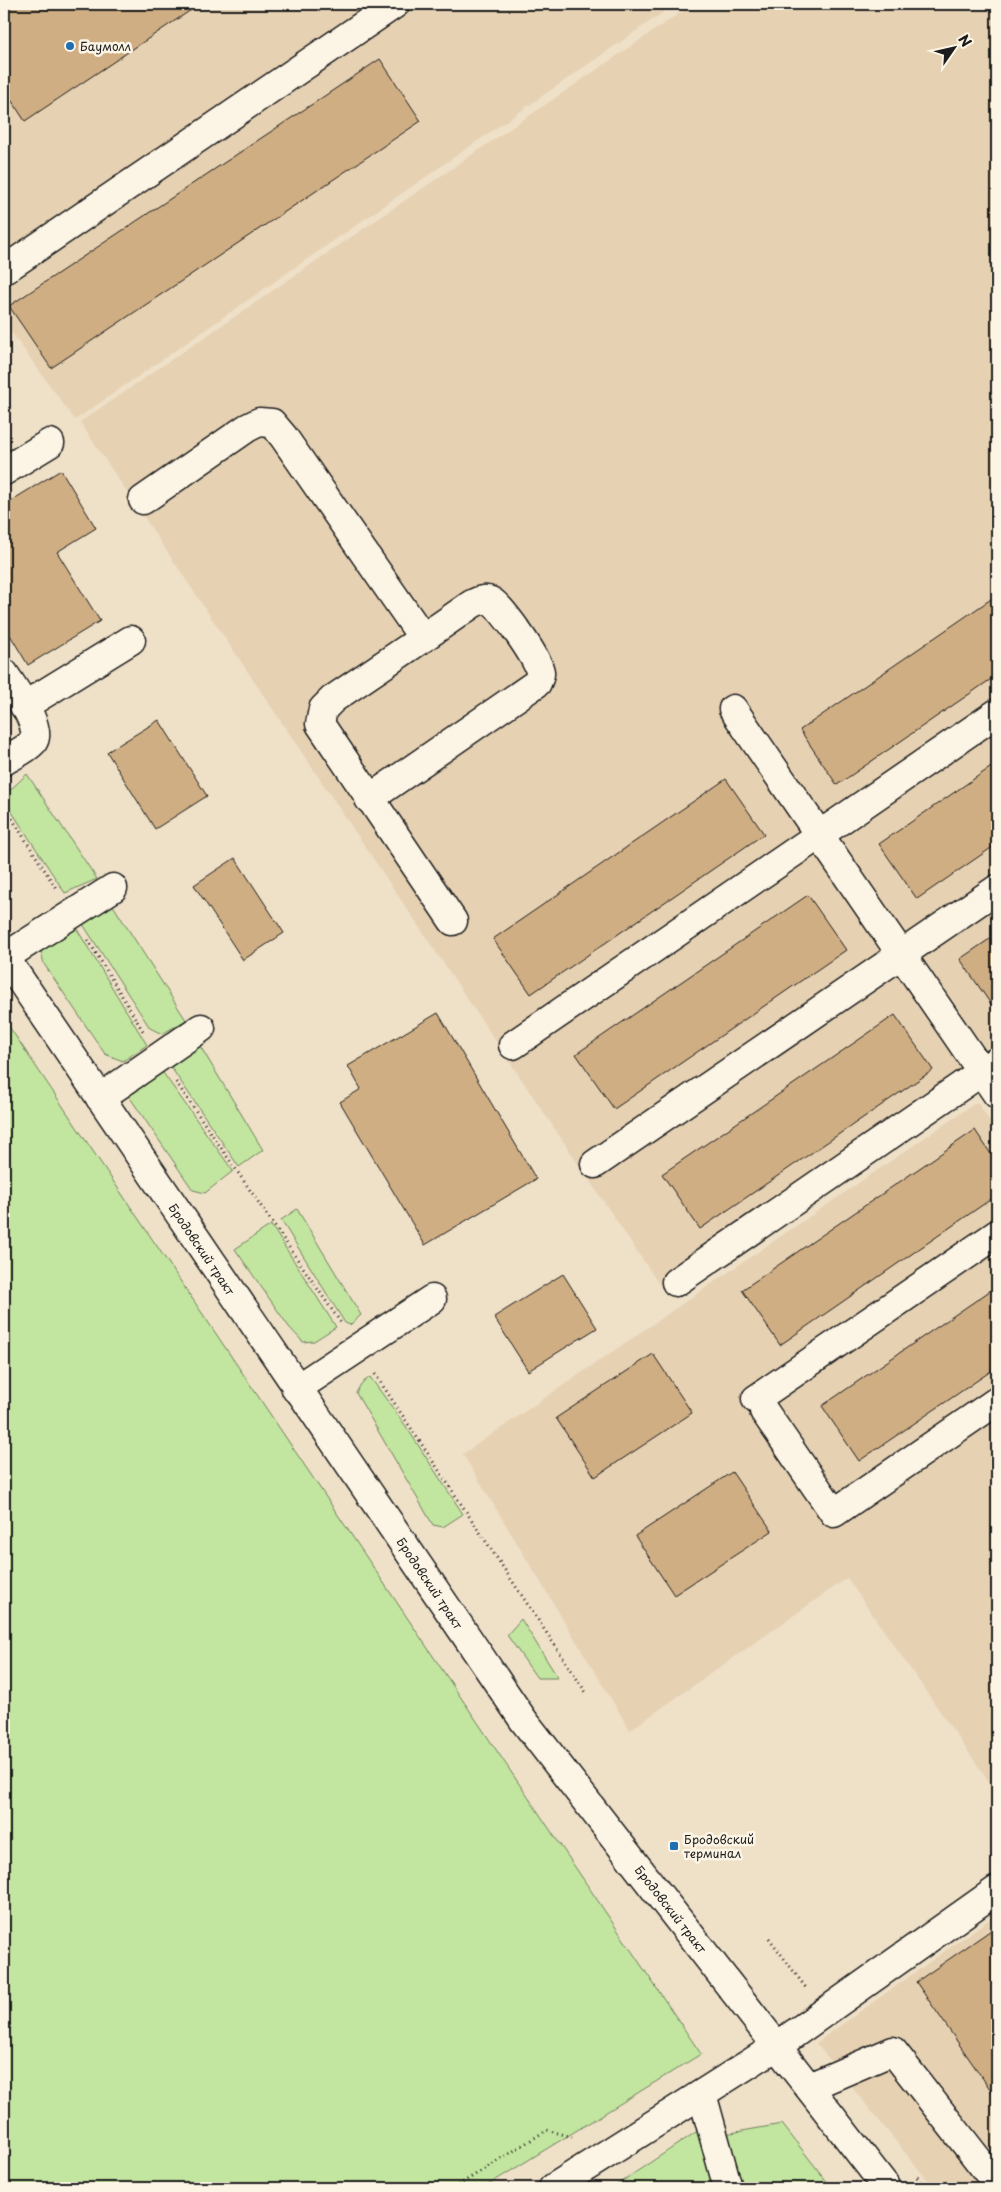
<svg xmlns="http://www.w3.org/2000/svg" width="1001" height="2192" font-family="'Playpen Sans',sans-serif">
<rect width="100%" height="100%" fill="#efe0c8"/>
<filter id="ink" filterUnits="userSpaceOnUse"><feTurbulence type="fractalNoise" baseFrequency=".02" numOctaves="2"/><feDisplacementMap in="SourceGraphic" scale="10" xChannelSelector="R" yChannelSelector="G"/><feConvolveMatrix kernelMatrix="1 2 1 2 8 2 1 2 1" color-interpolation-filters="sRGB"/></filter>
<g filter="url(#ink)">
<g fill="#e6d1b3">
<polygon points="4,4 675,4 75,420 4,322"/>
<polygon points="693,4 997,4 997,1118 976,1086 667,1296 80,422"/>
<polygon points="977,1102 997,1132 997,1793 847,1578 630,1730 463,1454"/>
<polygon points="997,1914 997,2188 934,2188 816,2043"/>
</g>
<g fill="#c2e59f" stroke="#6f805e">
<polygon points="27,774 97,879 65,893 4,800 4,796"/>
<polygon points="107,896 186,1020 162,1034 150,1028 77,915"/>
<polygon points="72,921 147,1045 123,1061 105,1054 44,964 39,943"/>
<polygon points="4,1019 701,2054 483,2188 4,2188"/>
<polygon points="194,1036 263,1150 239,1167 164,1057"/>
<polygon points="156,1063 233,1171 205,1193 193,1190 122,1086"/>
<polygon points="297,1209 361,1315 350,1325 345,1323 281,1220"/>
<polygon points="271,1225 336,1327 314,1341 303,1342 289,1327 235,1249"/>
<polygon points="370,1377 405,1425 463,1514 443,1527 433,1525 356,1393 361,1384"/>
<polygon points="521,1619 558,1678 537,1678 507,1635"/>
<polygon points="782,2124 832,2188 740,2188 725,2134"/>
<polygon points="699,2130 714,2188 612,2188"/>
</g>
<g fill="#d0ae83" stroke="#1c1c1c">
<polygon points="4,4 200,4 25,121 4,89"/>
<polygon points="380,59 421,121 51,368 9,306"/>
<polygon points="61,470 96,528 57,552 100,621 28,665 4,625 4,505"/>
<polygon points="997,595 997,675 837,785 800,730"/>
<polygon points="159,720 207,796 155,829 107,752"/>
<polygon points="997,763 997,844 917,899 879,844"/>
<polygon points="726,779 764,834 531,994 493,939"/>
<polygon points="235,858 284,933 243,960 194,885"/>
<polygon points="808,895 846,950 614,1109 576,1054"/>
<polygon points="997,934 997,1013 960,959"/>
<polygon points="438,1013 536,1179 425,1245 340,1102 361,1089 348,1066"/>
<polygon points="895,1015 933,1070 700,1229 662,1174"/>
<polygon points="975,1130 997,1163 997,1195 780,1345 742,1290"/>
<polygon points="563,1274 597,1328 528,1371 494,1317"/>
<polygon points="997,1286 997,1367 859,1461 822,1406"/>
<polygon points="653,1354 692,1413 595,1477 556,1418"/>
<polygon points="732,1472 772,1531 674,1595 635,1536"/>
<polygon points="997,1926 997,2099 916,1982"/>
</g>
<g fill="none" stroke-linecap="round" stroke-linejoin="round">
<g stroke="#1c1c1c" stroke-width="31">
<g id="minor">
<polyline points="4,270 395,4"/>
<polyline points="4,471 50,443"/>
<polyline points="143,500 247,428 259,422 272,423 283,436 423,638 333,699 323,709 320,724 453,921"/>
<path d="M4,673C12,686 44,728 33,742C26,750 13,755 4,761"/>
<polyline points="24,706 131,640"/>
<polyline points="733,709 997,1094"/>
<path d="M369,799L537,683C538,680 541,675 540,672C540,661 501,606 491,601C484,598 478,601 472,604L423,638"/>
<polyline points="4,956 524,1721 887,2188"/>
<polyline points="5,957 113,888"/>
<polyline points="513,1045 997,713"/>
<polyline points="100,1098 201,1028"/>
<polyline points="595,1164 997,889"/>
<polyline points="676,1282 996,1062"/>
<polyline points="296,1389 432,1299"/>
<polyline points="756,1399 997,1234"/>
<polyline points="764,1411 834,1513 997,1401"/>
<polyline points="809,2087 893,2051 997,2184"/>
<polyline points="702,2094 728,2188"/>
<polyline points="553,2188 777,2046 997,1890"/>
</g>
</g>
<g stroke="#1c1c1c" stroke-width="3" stroke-dasharray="1 4" stroke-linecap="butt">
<polyline points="4,806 56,888"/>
<polyline points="88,940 143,1031"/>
<polyline points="176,1082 341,1323"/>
<polyline points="375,1374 587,1694"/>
<polyline points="769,1938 806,1988"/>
<polyline points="917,2177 926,2188"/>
<polyline points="454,2188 547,2130 572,2137"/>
</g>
<use href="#minor" stroke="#fcf5e5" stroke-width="28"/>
</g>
</g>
<g fill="#1f6fb2" stroke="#fcf5e5" stroke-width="2">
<circle cx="70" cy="46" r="5"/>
<rect x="669" y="1841" width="10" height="10" rx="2.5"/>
</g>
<g text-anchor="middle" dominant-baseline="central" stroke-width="5" stroke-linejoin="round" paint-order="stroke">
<g font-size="12" fill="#1c1c1c" stroke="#fcf5e5" text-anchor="start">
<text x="80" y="46">Баумолл</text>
<text x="684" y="1839">Бродовский<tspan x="684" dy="14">терминал</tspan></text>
</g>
<g font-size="12" fill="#1c1c1c" stroke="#fcf5e5">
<text transform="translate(202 1249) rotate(56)">Бродовский тракт</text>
<text transform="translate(430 1583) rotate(56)">Бродовский тракт</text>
<text transform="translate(671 1909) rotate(52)">Бродовский тракт</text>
</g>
</g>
<rect width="1001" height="2192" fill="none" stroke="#fcf5e5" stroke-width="20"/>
<rect x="10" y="10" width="981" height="2172" fill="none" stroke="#1c1c1c" stroke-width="2" filter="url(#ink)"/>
<g transform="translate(954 48) rotate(56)" stroke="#fcf5e5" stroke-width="4" paint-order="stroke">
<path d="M0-4L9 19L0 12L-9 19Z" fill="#1c1c1c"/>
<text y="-8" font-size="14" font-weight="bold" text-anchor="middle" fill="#1c1c1c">N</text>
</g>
</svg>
